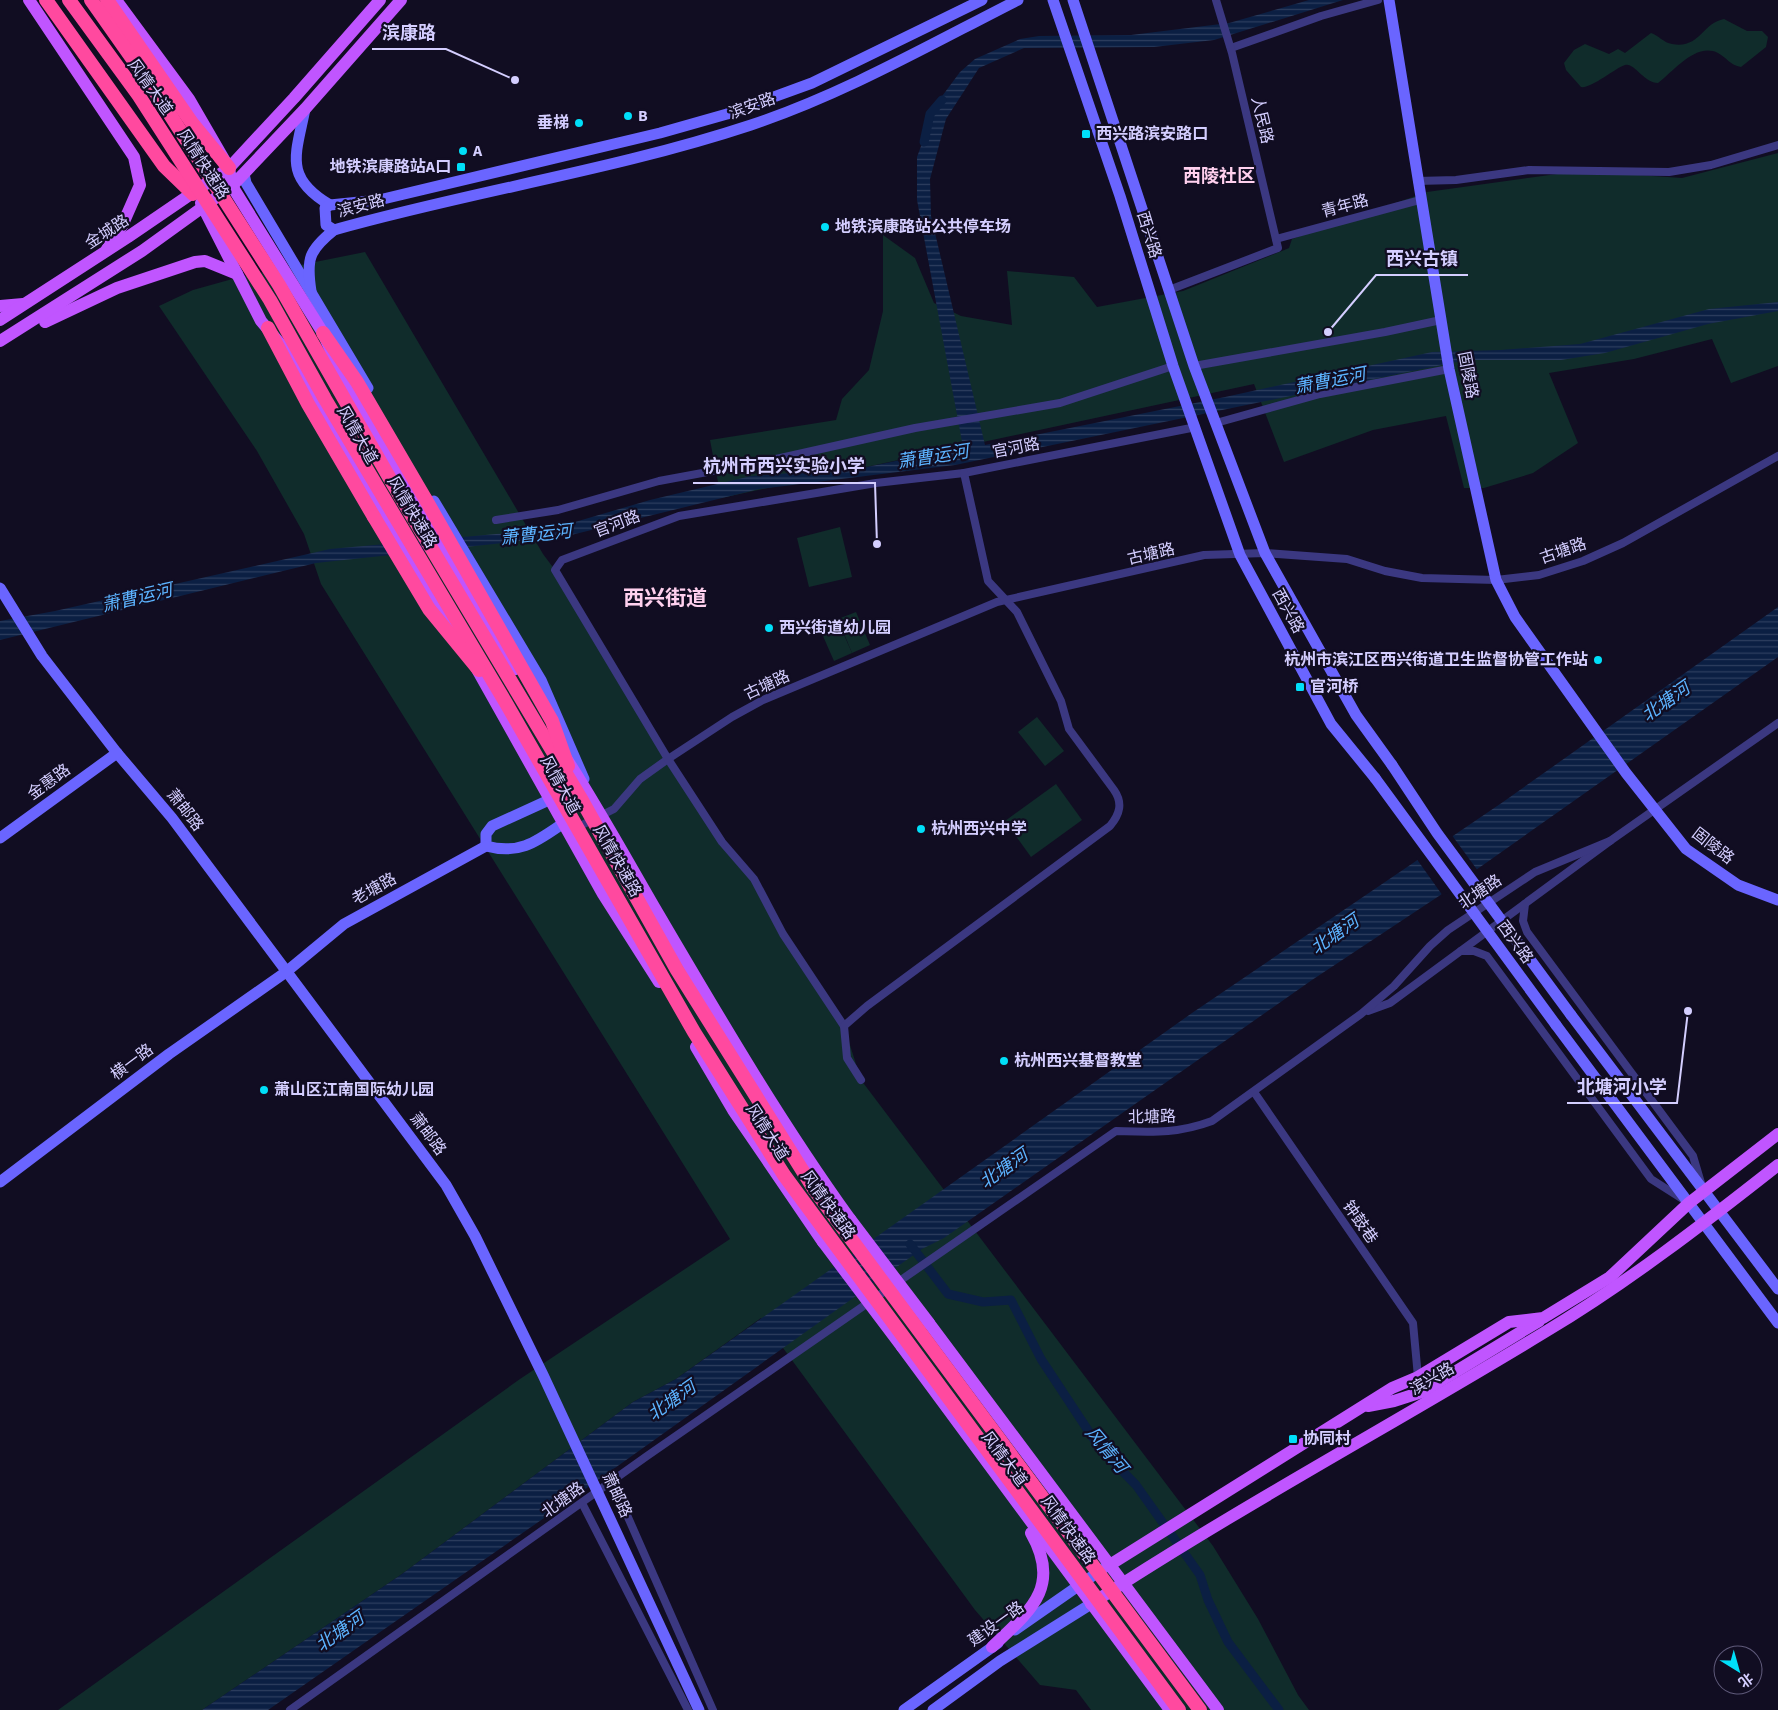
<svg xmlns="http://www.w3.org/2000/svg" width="1778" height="1710" font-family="'Source Sans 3','Noto Sans SC',sans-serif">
<defs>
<pattern id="water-rules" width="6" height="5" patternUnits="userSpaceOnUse" patternTransform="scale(1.25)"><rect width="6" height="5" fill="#0b1f43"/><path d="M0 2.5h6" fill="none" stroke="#2e3e5f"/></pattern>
</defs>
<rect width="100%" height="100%" fill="#110d22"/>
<g fill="#102c2b">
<path d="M1724,19L1747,31H1762L1768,37L1766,47L1741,67C1730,65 1727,58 1718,53C1696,42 1674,71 1658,83C1644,83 1634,62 1625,65C1615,68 1591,89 1581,87L1566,70L1564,63L1574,50L1585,44L1609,54L1618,49L1625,53L1651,33C1658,35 1664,43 1672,44C1700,49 1702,23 1724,19Z"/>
<polygon points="1778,153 1778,366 1731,383 1712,339 1634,359 1549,373 1578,443 1533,473 1484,488 1464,488 1446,416 1373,430 1284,462 1254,384 721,498 710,440 836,420 842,399 869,370 883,311 883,235 915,258 934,303 961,316 1012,325 1007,271 1074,277 1097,307 1183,291 1282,251 1289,248 1292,239 1427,192 1579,171 1682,178"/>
<polygon points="365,252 543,554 555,570 722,842 754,879 783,934 844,1026 861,1080 1213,1546 1258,1619 1298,1695 1309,1710 1091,1710 1076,1690 1040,1685 975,1610 761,1318 676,1379 633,1402 402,1574 202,1710 58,1710 520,1379 730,1239 321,584 304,534 257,451 159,306 193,290 236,278"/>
<polygon points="840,527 852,577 809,587 797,538"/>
<polygon points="856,612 870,645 852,653 838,619"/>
<polygon points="837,619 852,653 834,661 819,627"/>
<polygon points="1037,717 1064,751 1045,766 1018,732"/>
<polygon points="1056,784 1082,820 1031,857 1005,821"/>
</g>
<g fill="url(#water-rules)">
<polygon points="1309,0 1343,0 1214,40 1154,47 1024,48 979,68 946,119 930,179 931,216 985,445 1225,397 1432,352 1500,350 1580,344 1709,309 1778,302 1778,311 1708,324 1605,353 1561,360 1466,360 955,465 759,489 567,536 316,563 0,640 0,621 55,611 330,549 551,529 650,500 751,476 867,467 963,447 917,200 917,157 937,103 960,72 975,59 1020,39 1039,36 1131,35 1229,23"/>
<polygon points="1778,607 1778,657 1439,896 1312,980 944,1238 922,1249 570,1500 268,1710 202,1710 402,1574 633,1402 676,1379 1192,1013 1503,802"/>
</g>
<polygon fill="#110d22" points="1451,834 1478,871 1443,896 1416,858"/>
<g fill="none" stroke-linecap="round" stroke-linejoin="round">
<g stroke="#0b1f43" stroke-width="9">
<polyline points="924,142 930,114 942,100"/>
<polyline points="910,1244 948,1294 983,1302 1011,1300 1041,1359 1099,1447 1136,1485 1200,1575 1208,1600 1228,1642 1279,1710"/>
</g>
<g stroke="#3b3881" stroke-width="8">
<polyline points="1231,48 1321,16 1378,0"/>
<polyline points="1417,181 1456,180 1529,170 1669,172 1711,165 1778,145"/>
<polyline points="1276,239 1420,200"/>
<polyline points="1169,290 1278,248 1232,53 1216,0"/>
<polyline points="1194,366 1385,332 1441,320"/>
<polyline points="1216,423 1320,394 1449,369"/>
<polyline points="496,520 558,510 659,481 767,461 915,428 1060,403 1173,366"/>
<polyline points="574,826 580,826 614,809 640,779 668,759 732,717 763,700 997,602 1204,555 1265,553 1347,559 1385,571 1422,578 1496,580 1539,575 1583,561 1623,543 1778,456"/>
<polyline points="1525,904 1523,921 1527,932 1693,1156 1701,1183"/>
<polyline points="1461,951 1474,951 1487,956 1651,1179 1684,1200"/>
<polyline points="1368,1011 1390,1003 1610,841 1778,723"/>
<polyline points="844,1026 783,934 754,879 722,842 668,759 555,570 562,560 679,516 876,483 964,473 1196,427"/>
<path d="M861,1080L847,1058L844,1026L867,1006L1110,826C1120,814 1123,803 1114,790L1069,729L1061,701L1017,612L988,581L964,473"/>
<polyline points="1254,1092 1413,1323 1418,1377"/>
<polyline points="612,1481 713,1710"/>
<polyline points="582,1503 688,1710"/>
<path d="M290,1710L647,1456L1116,1131C1152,1132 1177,1134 1212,1121L1361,1014L1394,986L1430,946L1448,930L1535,872L1610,841"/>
</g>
<g stroke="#6a65ff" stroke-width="11">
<polyline points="1053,0 1120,196 1173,366 1240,555 1331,724 1375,778"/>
<polyline points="1073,0 1194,366 1265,553 1356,715 1392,765"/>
<polyline points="1389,0 1449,369 1496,580 1515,617 1626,773 1686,849 1738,885 1778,900"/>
<path d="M305,109C296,155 283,177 330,205"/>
<polyline points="244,174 246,183 368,388"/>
<polyline points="334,230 326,225 325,208 330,205 379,200 660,133 727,114 812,83 982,0"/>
<path d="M311,291C306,259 309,250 334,230C472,191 615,170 751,125C844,94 931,44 1018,0"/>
<polyline points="434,501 541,680 584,779"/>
<polyline points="0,588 42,656 117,753 172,818 446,1185 475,1236 543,1375 699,1710"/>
<path d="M549,800L492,826L486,834V846C519,855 536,842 562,824"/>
<polyline points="0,838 117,753"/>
<polyline points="1571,1015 1778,1289"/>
<polyline points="1556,1025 1778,1323"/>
<polyline points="0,1182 169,1054 286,972 344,924 486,846"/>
<polyline points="1015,1630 1104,1568"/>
<polyline points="904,1710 998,1643"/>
<polyline points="933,1710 1000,1661 1091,1604"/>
</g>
<g stroke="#c055ff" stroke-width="12">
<polyline points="29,0 134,157 140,185 122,226 107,249"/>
<polyline points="116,0 189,99 229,168 232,186 323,333 347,389 395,466 515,669"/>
<polyline points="201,203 261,321 293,359 455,633"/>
<polyline points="0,306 23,304"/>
<polyline points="0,320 128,237 229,168 294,98 380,0"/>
<polyline points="45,322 117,288 195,262 205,261 237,274"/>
<polyline points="0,341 142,251 232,186 305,109 401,0"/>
<polyline points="473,662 603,894 659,982"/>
<path d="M564,755C596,804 624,855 653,905C716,1012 778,1119 850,1219"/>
<polyline points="696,1047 733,1110 823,1242"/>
<polyline points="929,1323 1218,1710"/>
<polyline points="902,1347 1170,1710"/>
<polyline points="1368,1406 1394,1401 1422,1392 1539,1321"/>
<polyline points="1108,1566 1392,1388 1418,1377 1509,1322 1543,1318 1610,1277 1689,1203 1778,1134"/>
<path d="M1091,1604C1239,1507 1394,1424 1545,1332C1627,1283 1703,1224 1778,1165"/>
<path d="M992,1647C1030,1611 1062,1587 1031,1533"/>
</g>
<g stroke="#ff499f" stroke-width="14">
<polyline points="46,0 164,166 193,194"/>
<polyline points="107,0 192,123 229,168"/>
<polyline points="268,328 308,404 374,517"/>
<polyline points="323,333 357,382 426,500"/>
</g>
<g stroke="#6a65ff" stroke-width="11">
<polyline points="1392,765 1437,833 1571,1015"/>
<polyline points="1375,778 1556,1025"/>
</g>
<g stroke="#c055ff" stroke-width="12">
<polyline points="850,1219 929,1323"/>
<polyline points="823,1242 902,1347"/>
</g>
<g stroke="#ff499f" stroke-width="14">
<polyline points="69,0 139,96 270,300 325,399 506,703 694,1032 784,1175 1179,1710"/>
<polyline points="91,0 153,88 279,285 393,484 580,797 677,970 814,1189 1200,1710"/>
<polyline points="426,500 552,721 568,766"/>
<polyline points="374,517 429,609 479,670"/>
</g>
</g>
<g fill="#00dff9" stroke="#110d22" stroke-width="2">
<circle cx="628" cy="116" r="5"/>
<circle cx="579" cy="123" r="5"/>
<rect x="1081" y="129" width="10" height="10" rx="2.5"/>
<circle cx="463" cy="151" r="5"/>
<rect x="456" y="162" width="10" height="10" rx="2.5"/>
<circle cx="825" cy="227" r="5"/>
<circle cx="769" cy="628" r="5"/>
<circle cx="1598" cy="660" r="5"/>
<rect x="1295" y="682" width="10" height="10" rx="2.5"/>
<circle cx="921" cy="829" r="5"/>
<circle cx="1004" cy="1061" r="5"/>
<circle cx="264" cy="1090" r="5"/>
<rect x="1288" y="1434" width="10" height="10" rx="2.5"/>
</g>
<g text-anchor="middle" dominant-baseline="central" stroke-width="4.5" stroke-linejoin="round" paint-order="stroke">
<g font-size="16" fill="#d4ceff" stroke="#110d22">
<text transform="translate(150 87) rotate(54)">风情大道</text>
<text transform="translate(752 106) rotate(-20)">滨安路</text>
<text transform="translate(1262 120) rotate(77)">人民路</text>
<text transform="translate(203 164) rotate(57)">风情快速路</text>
<text transform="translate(361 206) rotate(-15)">滨安路</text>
<text transform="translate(1345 206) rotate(-15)">青年路</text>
<text transform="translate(107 232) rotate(-33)">金城路</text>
<text transform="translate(1149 235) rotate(73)">西兴路</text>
<text transform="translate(1468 375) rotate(79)">固陵路</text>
<text transform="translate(357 435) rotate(60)">风情大道</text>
<text transform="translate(1016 448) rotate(-11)">官河路</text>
<text transform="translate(412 512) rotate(59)">风情快速路</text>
<text transform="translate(617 524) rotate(-21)">官河路</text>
<text transform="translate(1563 551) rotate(-19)">古塘路</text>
<text transform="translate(1151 554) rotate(-13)">古塘路</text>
<text transform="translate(1288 611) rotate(61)">西兴路</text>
<text transform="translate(767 685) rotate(-25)">古塘路</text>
<text transform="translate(49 782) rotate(-36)">金惠路</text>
<text transform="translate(560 785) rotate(61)">风情大道</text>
<text transform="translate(185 810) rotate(52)">萧邮路</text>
<text transform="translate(1713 846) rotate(38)">固陵路</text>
<text transform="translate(617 861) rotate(60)">风情快速路</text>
<text transform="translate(374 889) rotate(-29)">老塘路</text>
<text transform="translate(1480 892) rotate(-34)">北塘路</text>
<text transform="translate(1515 942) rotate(54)">西兴路</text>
<text transform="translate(132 1062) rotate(-37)">横一路</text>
<text transform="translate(1152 1117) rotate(-1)">北塘路</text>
<text transform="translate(767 1132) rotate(57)">风情大道</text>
<text transform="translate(428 1134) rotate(53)">萧邮路</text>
<text transform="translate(828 1205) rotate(54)">风情快速路</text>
<text transform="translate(1360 1222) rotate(55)">钟鼓巷</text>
<text transform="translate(1432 1379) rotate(-30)">滨兴路</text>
<text transform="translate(1004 1459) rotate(53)">风情大道</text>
<text transform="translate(617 1495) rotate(65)">萧邮路</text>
<text transform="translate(563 1500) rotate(-36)">北塘路</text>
<text transform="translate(1068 1530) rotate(54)">风情快速路</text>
<text transform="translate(996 1624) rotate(-36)">建设一路</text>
</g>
<g font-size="16" font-weight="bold" fill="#d4ceff" stroke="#110d22" text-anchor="start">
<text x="638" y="116">B</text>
<text x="569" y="123" text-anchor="end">垂梯</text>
<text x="1096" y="134">西兴路滨安路口</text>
<text x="473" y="151">A</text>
<text x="451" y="167" text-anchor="end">地铁滨康路站A口</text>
<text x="835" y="227">地铁滨康路站公共停车场</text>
<text x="779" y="628">西兴街道幼儿园</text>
<text x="1588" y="660" text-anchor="end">杭州市滨江区西兴街道卫生监督协管工作站</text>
<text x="1310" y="687">官河桥</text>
<text x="931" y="829">杭州西兴中学</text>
<text x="1014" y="1061">杭州西兴基督教堂</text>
<text x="274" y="1090">萧山区江南国际幼儿园</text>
<text x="1303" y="1439">协同村</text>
</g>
<g font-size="18" font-weight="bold" fill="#ffd0ee" stroke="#110d22">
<text x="1219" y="176">西陵社区</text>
</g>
<g font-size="18" font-style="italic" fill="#5cb3ff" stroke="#110d22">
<text transform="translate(1330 381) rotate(-11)">萧曹运河</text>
<text transform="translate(933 457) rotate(-9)">萧曹运河</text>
<text transform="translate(536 535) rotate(-6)">萧曹运河</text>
<text transform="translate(137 598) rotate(-13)">萧曹运河</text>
<text transform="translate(1666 702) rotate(-35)">北塘河</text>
<text transform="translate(1335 935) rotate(-35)">北塘河</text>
<text transform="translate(1004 1169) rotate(-35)">北塘河</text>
<text transform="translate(672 1401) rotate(-35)">北塘河</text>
<text transform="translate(1106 1450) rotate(50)">风情河</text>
<text transform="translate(340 1632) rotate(-35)">北塘河</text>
</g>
<g font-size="21" font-weight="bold" fill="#ffd0ee" stroke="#110d22">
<text x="665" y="598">西兴街道</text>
</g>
</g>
<path fill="none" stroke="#d4ceff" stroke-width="2" d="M515 80L446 49H372M1328 332L1376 275H1468M877 544L875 483H693M1688 1011L1677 1103H1567"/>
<g fill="#d4ceff" stroke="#110d22" stroke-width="2">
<circle cx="515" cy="80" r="5"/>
<circle cx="1328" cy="332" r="5"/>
<circle cx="877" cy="544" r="5"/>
<circle cx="1688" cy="1011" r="5"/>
</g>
<g font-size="18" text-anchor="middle" font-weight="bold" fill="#d4ceff" stroke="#110d22" stroke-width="4.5" stroke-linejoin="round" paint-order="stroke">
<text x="409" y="39">滨康路</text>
<text x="1422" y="265">西兴古镇</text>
<text x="784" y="472">杭州市西兴实验小学</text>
<text x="1622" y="1093">北塘河小学</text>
</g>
<g transform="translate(1738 1670) rotate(143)"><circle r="24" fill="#110d22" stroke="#5f5a7a"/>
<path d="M0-4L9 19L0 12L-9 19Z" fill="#00dff9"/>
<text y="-8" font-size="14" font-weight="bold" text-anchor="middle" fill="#d4ceff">北</text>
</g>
</svg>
